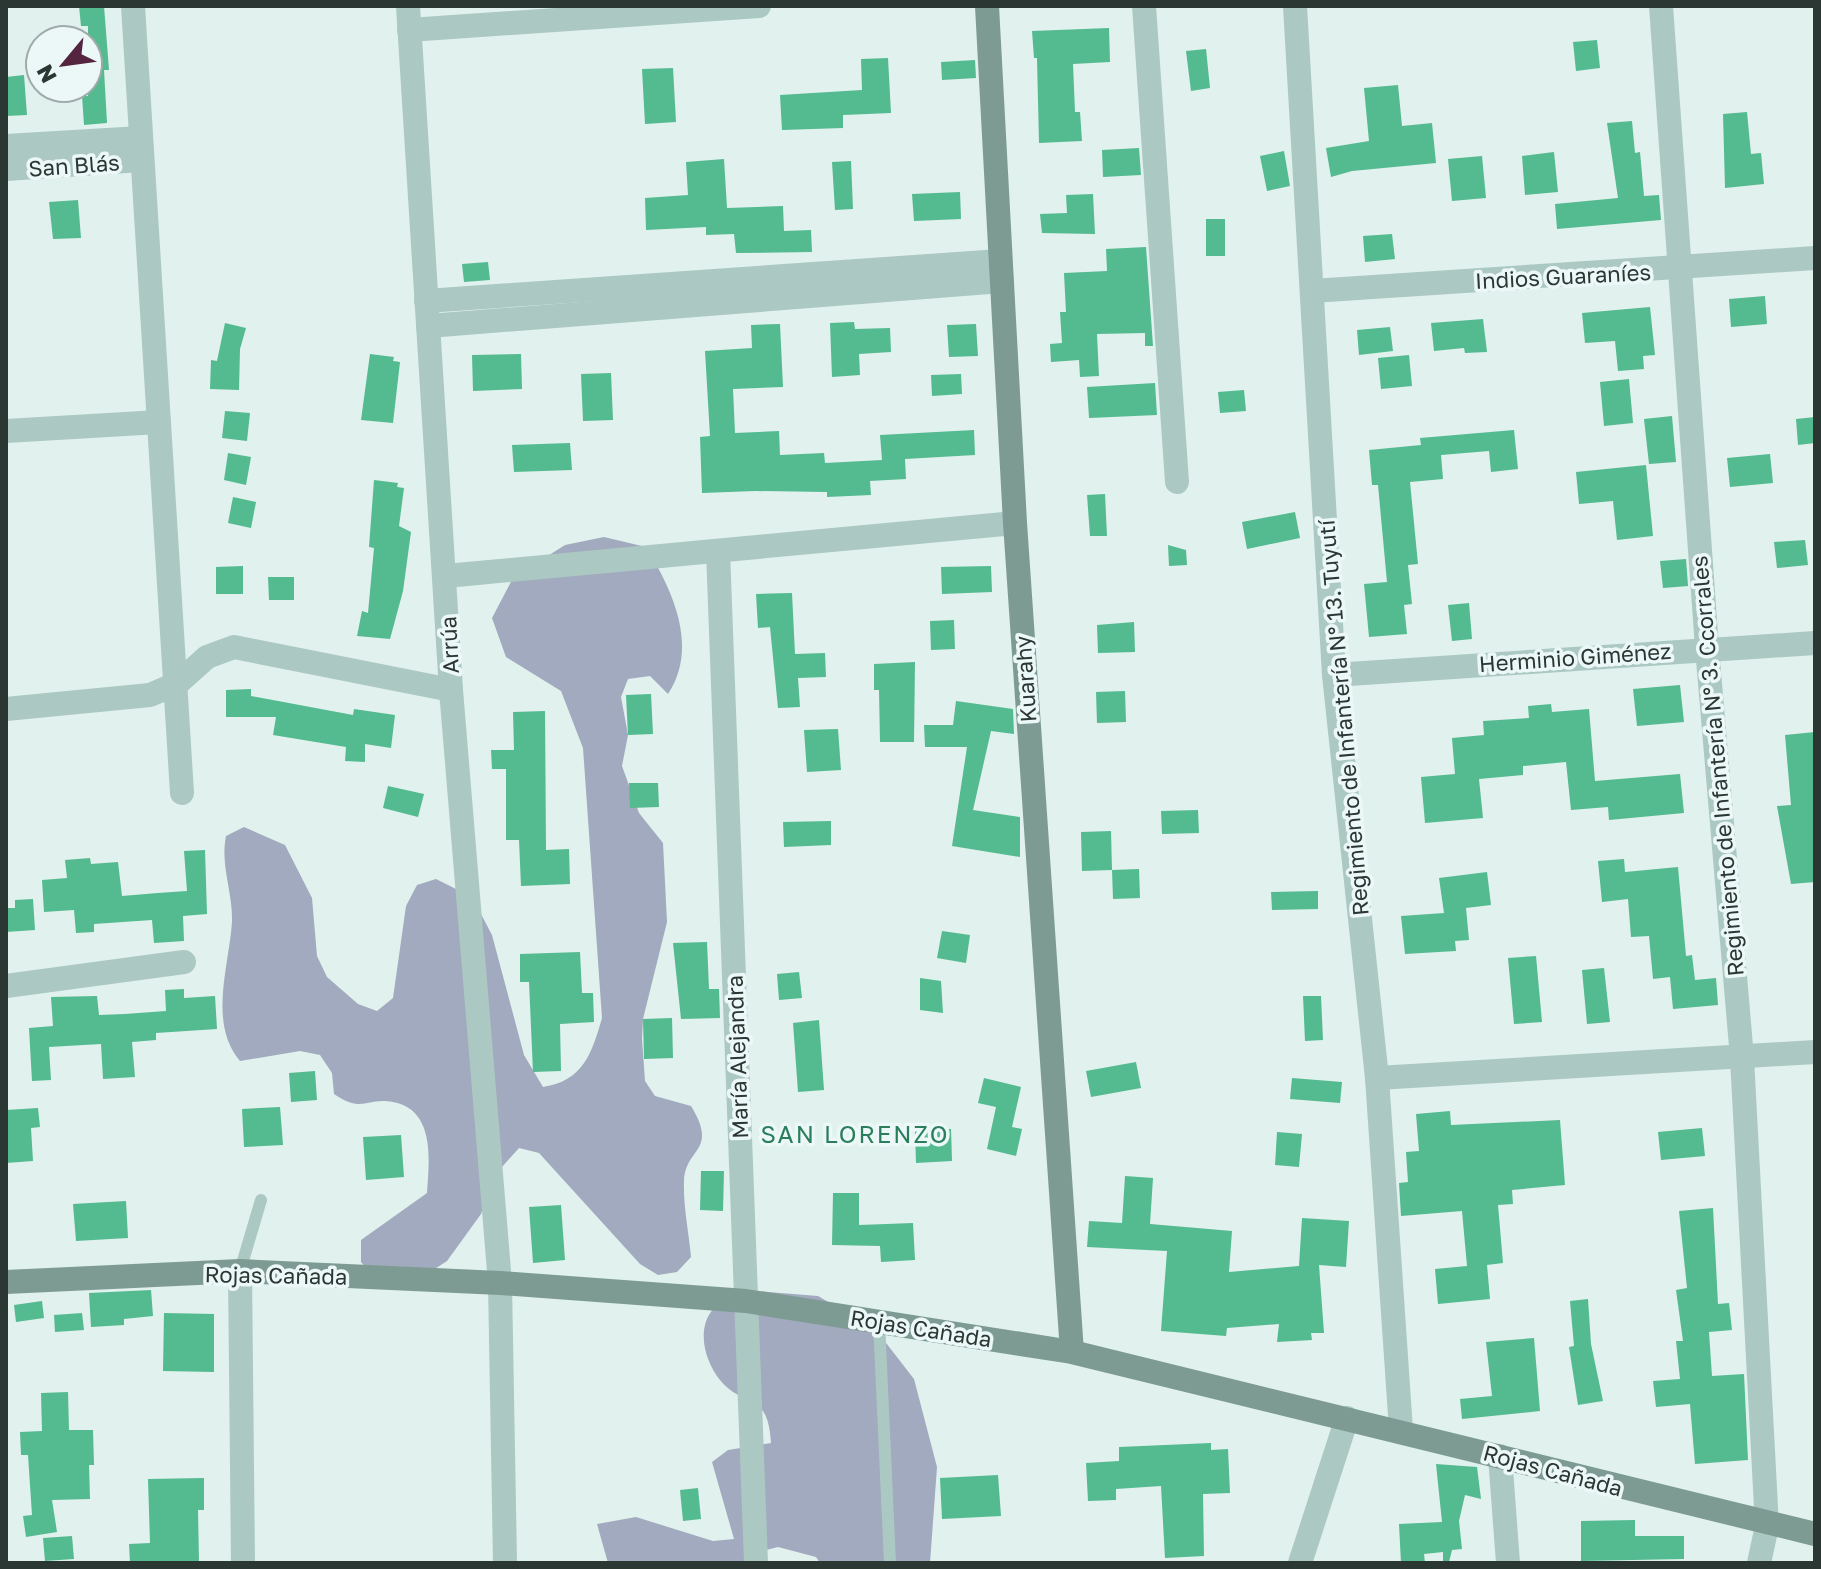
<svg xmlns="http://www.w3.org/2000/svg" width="1821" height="1569" font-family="'Golos Text',sans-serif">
<rect width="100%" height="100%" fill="#e0f1ee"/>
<g fill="#a1aabe">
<path d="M604,537L646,547C673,591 699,647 668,694L650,676L628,679L621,697L628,735L622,766L639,813L663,843L667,922L643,1019L642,1039L645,1081L655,1096L691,1106C719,1152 685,1147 684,1181C683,1206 689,1233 691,1257L677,1272L658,1275L640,1264L539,1153L519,1148L493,1177L481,1214L447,1261L430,1272L374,1277L361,1262V1240L427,1193C429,1162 436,1110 393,1102C365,1097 364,1114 334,1094L332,1073L320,1055L300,1051L240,1061C208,1023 229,967 232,922C233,892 220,866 226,836L244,827L285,845L312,898L317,956L327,977L358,1004L377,1011L393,998L406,906L417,885L436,879L472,897L492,935L524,1055L543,1087C583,1081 592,1053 602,1018L583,748L561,691L506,657L492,618L513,578L565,545Z"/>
<path d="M756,1291L818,1296L876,1330L914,1379L937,1467L930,1563H820L816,1557L778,1547L758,1552L760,1563H608L597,1524L636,1517L713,1541L734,1539L712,1462L728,1450L771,1443C768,1390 744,1409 720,1380C704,1360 695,1326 716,1306C724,1298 745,1295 756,1291Z"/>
</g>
<g fill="#54ba90">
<polygon points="79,6 104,6 109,70 104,70 107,123 84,125 82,96 88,96 88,26 81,26"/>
<polygon points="1109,28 1110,62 1073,64 1075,112 1080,112 1082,141 1039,143 1037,58 1034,58 1032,31"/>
<polygon points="1597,40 1600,68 1576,71 1573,42"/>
<polygon points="1206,49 1210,88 1191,91 1186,51"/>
<polygon points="888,58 891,113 843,115 843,128 782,130 780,95 862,90 861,59"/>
<polygon points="975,60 976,78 942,80 941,62"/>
<polygon points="673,68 676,122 645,124 642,69"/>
<polygon points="24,75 27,115 6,116 6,77"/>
<polygon points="1398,85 1402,126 1432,123 1436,163 1352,171 1331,177 1326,148 1369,141 1364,88"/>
<polygon points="1747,112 1751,154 1761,153 1764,184 1725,188 1723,114"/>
<polygon points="1632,121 1635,153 1640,152 1644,196 1659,195 1661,220 1557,229 1555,204 1618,198 1607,123"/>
<polygon points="1139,148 1141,175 1103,177 1102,150"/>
<polygon points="1284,151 1290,186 1267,191 1260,156"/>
<polygon points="1554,152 1558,192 1525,195 1522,156"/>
<polygon points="1482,156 1486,198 1452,201 1448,159"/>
<polygon points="724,159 727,208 783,206 784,231 811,230 812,252 736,253 734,234 706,235 706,227 646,230 645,198 688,195 686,162"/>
<polygon points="851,161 853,209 835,210 832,162"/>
<polygon points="960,192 961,219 914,221 912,194"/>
<polygon points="1093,194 1095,234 1042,233 1040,214 1067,213 1066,195"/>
<polygon points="78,200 81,238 53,239 49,202"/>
<rect x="1206" y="219" width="19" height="37"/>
<polygon points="1392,234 1395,259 1365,262 1363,236"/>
<polygon points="1146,247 1153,346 1145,346 1145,333 1097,334 1099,376 1080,377 1079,360 1051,362 1050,344 1062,343 1060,312 1066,312 1064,273 1107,271 1106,249"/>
<polygon points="488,262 490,280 464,282 462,264"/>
<polygon points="1765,296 1767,324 1731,327 1729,299"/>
<polygon points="1650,307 1655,355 1643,356 1644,369 1618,371 1615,341 1585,343 1582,313"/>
<polygon points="1483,319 1487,352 1465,353 1464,348 1434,351 1431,323"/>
<polygon points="854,322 855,329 890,328 891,352 859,354 860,375 832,377 830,323"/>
<polygon points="225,323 246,328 240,349 239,390 210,389 211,360 217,361"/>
<polygon points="780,324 783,387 733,389 735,433 779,431 780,455 824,453 825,463 882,460 880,435 974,430 975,455 905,459 906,479 870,481 871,495 827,497 827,492 755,491 702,493 700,437 710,436 705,351 752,348 751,325"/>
<polygon points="976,324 978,356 949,357 947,325"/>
<polygon points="1390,327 1393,351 1359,355 1357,330"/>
<polygon points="370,354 394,357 393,361 400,362 393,423 361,420"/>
<polygon points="521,354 522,389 473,391 472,355"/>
<polygon points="1409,355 1412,386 1381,389 1378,358"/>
<polygon points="611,373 613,420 583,421 581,374"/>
<polygon points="961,374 962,394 932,396 931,375"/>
<polygon points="1629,379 1633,423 1604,426 1600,382"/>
<polygon points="1155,383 1157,415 1089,418 1087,387"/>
<polygon points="1244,390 1246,411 1220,413 1218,392"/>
<polygon points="225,411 250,413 247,441 222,438"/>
<polygon points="1672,416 1676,462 1649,464 1644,419"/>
<polygon points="1815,417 1815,443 1798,445 1796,419"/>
<polygon points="1514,430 1518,469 1491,472 1489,451 1441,455 1443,479 1410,482 1418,564 1408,565 1412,604 1404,605 1407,634 1369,637 1364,584 1387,582 1378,485 1372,485 1369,450 1421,445 1420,438"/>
<polygon points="570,443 572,470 514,472 512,445"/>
<polygon points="228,453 251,457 246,485 224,480"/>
<polygon points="1770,454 1773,483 1730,487 1727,458"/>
<polygon points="1646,465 1653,536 1617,540 1613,501 1579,504 1576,472"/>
<polygon points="374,480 398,483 397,487 404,488 399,526 411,532 403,591 390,639 357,636 362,611 368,613 374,548 369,547"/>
<polygon points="1105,494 1107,536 1090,536 1087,495"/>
<polygon points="233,497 256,502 251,528 228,523"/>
<polygon points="1295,512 1300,538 1247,549 1242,522"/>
<polygon points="1805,540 1808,565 1777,568 1774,542"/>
<polygon points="1168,545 1186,550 1187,565 1169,566"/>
<polygon points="1686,559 1688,586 1663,588 1660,561"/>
<polygon points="243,566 243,594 216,594 216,567"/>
<polygon points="991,566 992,592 942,594 941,567"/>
<polygon points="268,577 294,577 294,600 269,600"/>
<polygon points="792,593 795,654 825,653 826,677 798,678 800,707 778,708 770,627 758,628 756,594"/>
<polygon points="1469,603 1472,639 1452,641 1448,605"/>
<polygon points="954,620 955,649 931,650 930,621"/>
<polygon points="1134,622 1135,652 1098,653 1097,625"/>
<polygon points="915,662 914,742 880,742 879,690 874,690 874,664"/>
<polygon points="1680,685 1684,722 1637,726 1633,689"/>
<polygon points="251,689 251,696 353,715 354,709 395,715 391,748 365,744 365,762 345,761 346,747 273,735 276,717 226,717 226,690"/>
<polygon points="1125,691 1126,722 1097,723 1096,692"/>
<polygon points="651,694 653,734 628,735 626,695"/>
<polygon points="956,701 1013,709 1014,734 991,731 973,810 1020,817 1020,857 952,846 967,747 925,747 924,725 953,725"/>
<polygon points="1551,704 1552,712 1589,709 1595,781 1680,774 1684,813 1609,820 1608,807 1571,810 1566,762 1523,766 1523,775 1479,779 1483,818 1425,823 1421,777 1455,774 1452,738 1484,735 1483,721 1529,718 1528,706"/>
<polygon points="545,711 546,850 569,849 570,884 521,886 519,840 506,840 506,769 492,769 491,750 514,750 513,712"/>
<polygon points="838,729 841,770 807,772 804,730"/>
<polygon points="1815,732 1815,882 1791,884 1777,806 1791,805 1785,735"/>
<polygon points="629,783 658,783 659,807 630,808"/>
<polygon points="388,786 424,794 418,817 383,808"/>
<polygon points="1198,810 1199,833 1162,834 1161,811"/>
<polygon points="831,821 831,845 784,847 783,822"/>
<polygon points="1111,831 1112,870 1082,871 1081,832"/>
<polygon points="205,850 207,914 183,916 184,941 154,943 152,920 94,924 94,932 76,933 74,910 44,912 42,880 67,878 65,860 90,858 91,864 118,862 122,896 158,893 187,891 184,851"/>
<polygon points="1624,859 1625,872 1678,867 1686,956 1692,955 1695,980 1716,978 1718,1005 1673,1009 1670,977 1653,979 1649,936 1631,937 1628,899 1602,902 1598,861"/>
<polygon points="1139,869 1140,898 1113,899 1112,870"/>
<polygon points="1487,872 1491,905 1466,908 1469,940 1455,941 1456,951 1405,954 1401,916 1444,913 1439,878"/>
<polygon points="1318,891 1318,909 1272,910 1271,892"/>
<polygon points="33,899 35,930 6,932 6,908 15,908 15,900"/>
<polygon points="942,931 970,935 966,963 937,958"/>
<polygon points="707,942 709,989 719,989 720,1018 681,1019 673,943"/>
<polygon points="580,952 582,993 593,993 594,1022 560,1024 561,1071 533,1072 529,982 520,982 520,954"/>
<polygon points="1536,956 1542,1022 1514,1024 1508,958"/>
<polygon points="1604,968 1610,1022 1587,1024 1582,970"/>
<polygon points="799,972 802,998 779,1000 777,974"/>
<polygon points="920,978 941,981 943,1013 920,1010"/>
<polygon points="184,989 184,998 215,996 217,1029 156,1033 156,1040 132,1042 135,1077 103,1079 101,1044 49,1047 51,1080 32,1081 29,1028 53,1026 51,997 97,996 99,1015 125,1014 166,1011 165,990"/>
<polygon points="1303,996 1321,996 1323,1040 1305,1041"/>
<polygon points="672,1018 673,1058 644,1059 643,1019"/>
<polygon points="819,1020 824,1090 798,1092 793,1023"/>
<polygon points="1136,1062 1141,1088 1091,1097 1086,1071"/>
<polygon points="315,1071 317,1100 291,1102 289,1073"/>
<polygon points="984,1078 1021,1087 1012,1127 1022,1129 1016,1156 987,1149 996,1107 978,1103"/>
<polygon points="1292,1078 1342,1082 1340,1103 1290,1099"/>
<polygon points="280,1107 283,1145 244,1147 242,1109"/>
<polygon points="38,1108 40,1127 31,1128 33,1161 6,1163 6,1110"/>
<polygon points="1450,1111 1451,1125 1560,1120 1565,1185 1512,1190 1513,1204 1498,1205 1503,1263 1487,1265 1490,1299 1438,1304 1435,1269 1467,1266 1462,1211 1401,1216 1399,1183 1408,1182 1406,1152 1419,1151 1416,1114"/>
<polygon points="1702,1128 1705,1156 1661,1160 1658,1132"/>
<polygon points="951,1129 952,1161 916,1163 915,1130"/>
<polygon points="1277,1132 1302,1134 1299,1167 1275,1165"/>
<polygon points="401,1135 404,1177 366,1180 363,1137"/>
<polygon points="701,1171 724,1171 723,1211 700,1210"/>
<polygon points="1125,1176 1153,1178 1150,1224 1232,1231 1229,1272 1299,1266 1302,1218 1349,1221 1346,1267 1319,1265 1324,1333 1311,1333 1312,1340 1277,1342 1279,1324 1227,1328 1226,1336 1161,1331 1167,1251 1087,1247 1089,1221 1122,1223"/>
<polygon points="833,1193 859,1193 859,1225 913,1223 915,1260 881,1262 880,1246 832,1245"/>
<polygon points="126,1201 128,1238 76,1241 73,1204"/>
<polygon points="561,1205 565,1260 533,1263 529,1207"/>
<polygon points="1713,1208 1718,1304 1729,1303 1732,1330 1709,1332 1712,1376 1744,1374 1748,1460 1695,1464 1690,1404 1656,1407 1653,1381 1680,1379 1676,1341 1683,1341 1676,1290 1687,1288 1679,1211"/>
<polygon points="151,1290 153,1316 124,1319 124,1325 91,1327 89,1293"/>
<polygon points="1588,1299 1591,1344 1603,1401 1578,1405 1569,1347 1574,1346 1570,1301"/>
<polygon points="42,1301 44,1318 16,1322 14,1305"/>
<polygon points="82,1313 84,1330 55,1332 54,1315"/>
<polygon points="164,1313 214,1314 214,1372 163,1371"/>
<polygon points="1534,1338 1540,1411 1462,1419 1460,1399 1492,1396 1486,1342"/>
<polygon points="68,1392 69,1430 93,1430 94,1465 89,1465 90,1499 52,1500 57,1532 26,1537 23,1516 32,1515 28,1455 21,1455 20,1432 42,1431 41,1393"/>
<polygon points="1211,1443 1211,1450 1228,1449 1230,1493 1203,1494 1204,1556 1165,1558 1161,1486 1116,1489 1116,1500 1088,1501 1086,1463 1119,1461 1119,1447"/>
<polygon points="1436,1464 1477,1467 1481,1499 1465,1495 1459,1521 1462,1549 1452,1550 1449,1562 1443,1561 1443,1552 1424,1554 1425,1563 1401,1563 1399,1524 1442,1522"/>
<polygon points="998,1475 1001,1516 942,1519 940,1478"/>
<polygon points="204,1478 204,1510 198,1510 199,1561 130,1563 129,1544 150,1543 148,1479"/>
<polygon points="698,1488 701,1519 683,1521 680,1490"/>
<polygon points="1635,1520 1635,1536 1684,1536 1684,1559 1581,1561 1581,1521"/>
<polygon points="72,1536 74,1559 45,1561 43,1538"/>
</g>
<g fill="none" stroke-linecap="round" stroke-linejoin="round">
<g stroke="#acc8c2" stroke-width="12">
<polyline points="240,1271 261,1200"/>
<polyline points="879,1322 890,1563"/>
</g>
<g stroke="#acc8c2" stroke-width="24">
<polyline points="133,6 182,793"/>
<polyline points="408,6 451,690 500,1283 505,1563"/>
<polyline points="1144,6 1177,482"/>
<polyline points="1295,6 1334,675 1377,1078 1401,1430"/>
<polyline points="1661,6 1707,648 1742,1058 1767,1526 1759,1563"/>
<polyline points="409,30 759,6"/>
<polyline points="6,146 141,138"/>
<polyline points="6,169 142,160"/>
<polyline points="1312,291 1815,258"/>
<polyline points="426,301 1000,261"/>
<polyline points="428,326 1002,281"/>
<polyline points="6,431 159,422"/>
<polyline points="718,551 756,1563"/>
<polyline points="446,576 1015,523"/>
<polyline points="1334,675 1815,643"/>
<polyline points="6,709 150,695 178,683 207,657 234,647 451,690"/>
<polyline points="6,986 184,962"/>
<polyline points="1377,1078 1815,1052"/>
<polyline points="240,1271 243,1563"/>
<polyline points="1500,1456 1508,1563"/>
<polyline points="1300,1563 1347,1418"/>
</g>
<g stroke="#7e9b93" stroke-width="24">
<polyline points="987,6 1015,523 1072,1352"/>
<polyline points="6,1282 240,1271 500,1283 746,1301 1072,1352 1815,1534"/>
</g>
</g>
<g text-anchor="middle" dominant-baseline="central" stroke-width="7" stroke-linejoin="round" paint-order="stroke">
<g font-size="22" fill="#2b3733" stroke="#ecf8f7">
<text transform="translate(74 165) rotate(-4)">San Blás</text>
<text transform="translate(1563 276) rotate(-3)">Indios Guaraníes</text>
<text transform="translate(449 645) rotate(-93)">Arrúa</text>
<text transform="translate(1575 657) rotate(-4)">Herminio Giménez</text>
<text transform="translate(1025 679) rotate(-94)">Kuarahy</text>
<text transform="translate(1343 718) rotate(-95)">Regimiento de Infantería N° 13. Tuyutí</text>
<text transform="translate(1717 766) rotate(-95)">Regimiento de Infantería N° 3. Ccorrales</text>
<text transform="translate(737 1057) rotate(-92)">María Alejandra</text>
<text transform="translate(276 1275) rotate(1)">Rojas Cañada</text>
<text transform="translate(921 1328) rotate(9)">Rojas Cañada</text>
<text transform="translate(1553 1470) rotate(15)">Rojas Cañada</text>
</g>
<g font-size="24" letter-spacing="2" fill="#2b7e5c" stroke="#ecf8f7">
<text x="855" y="1133">SAN LORENZO</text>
</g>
</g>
<rect width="1821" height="1569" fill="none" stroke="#2b3733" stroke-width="16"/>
<g transform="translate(64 64) rotate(241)"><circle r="38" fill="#ecf8f7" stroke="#9faba9" stroke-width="2"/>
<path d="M0-6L14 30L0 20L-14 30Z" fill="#542440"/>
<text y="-12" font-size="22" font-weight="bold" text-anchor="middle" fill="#2b3733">N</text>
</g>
</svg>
